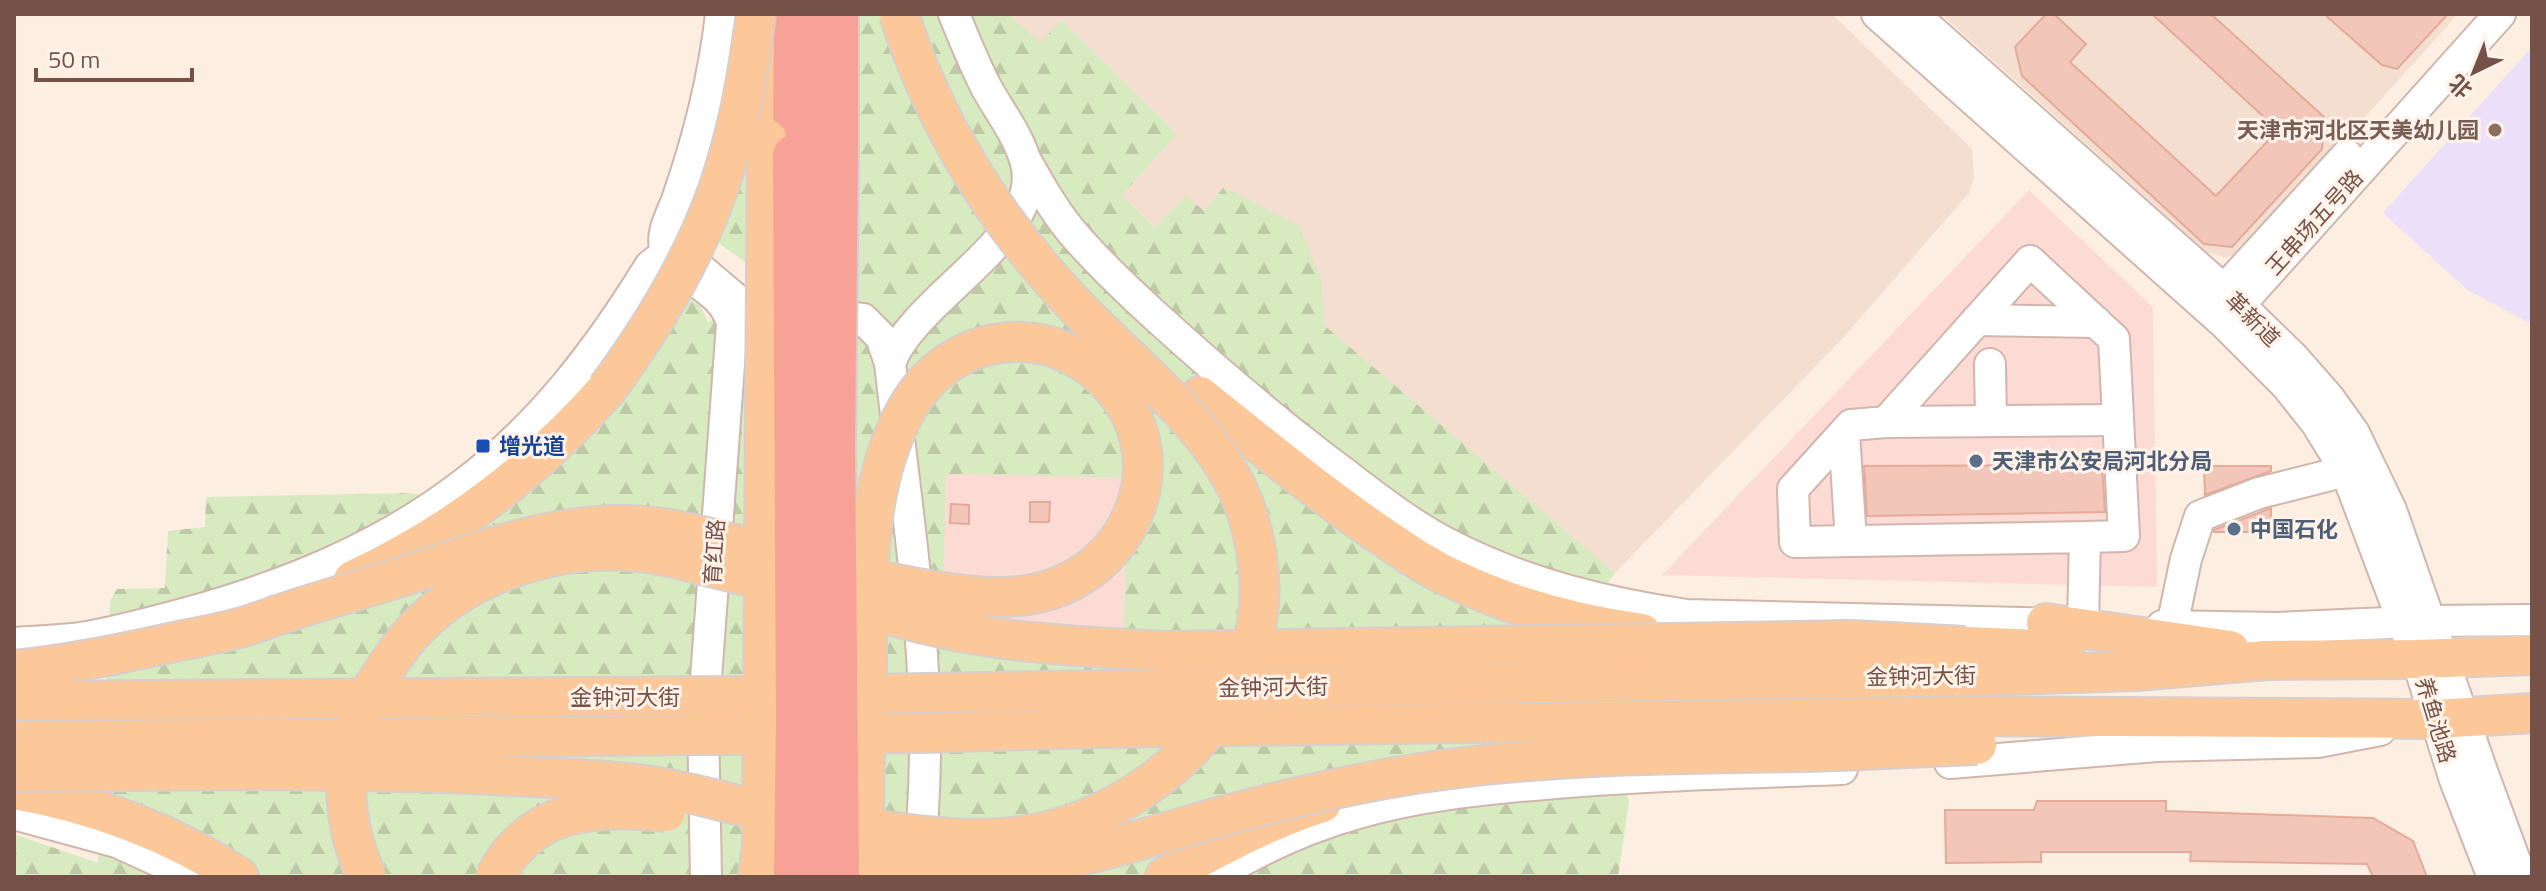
<svg xmlns="http://www.w3.org/2000/svg" width="2546" height="891" font-family="'Titillium Web','Noto Sans SC',sans-serif">
<defs>
<pattern id="forest-firs" width="22" height="20" patternUnits="userSpaceOnUse" patternTransform="scale(2)"><rect width="22" height="20" fill="#d8eac0"/><path d="M5 1l3.5 6h-7zM16 11l3.5 6h-7z" fill="#bdcaa6"/></pattern>
</defs>
<rect width="100%" height="100%" fill="#fdeee2"/>
<g fill="#f4ded0">
<polygon points="1009,14 1832,14 1972,149 1974,177 1969,193 1843,338 1615,573 1324,325 1322,281 1204,211 1185,197 1155,228 1122,195 1177,134 1061,20 1040,44"/>
<polygon points="1941,14 2458,14 2246,249 2226,258 2207,252"/>
</g>
<g fill="#fddbd5">
<polygon points="2029,190 2153,307 2157,587 1662,575"/>
<polygon points="946,473 1127,478 1124,631 943,626"/>
</g>
<polygon fill="#ebdff9" points="2532,47 2532,324 2469,291 2383,213"/>
<path fill="url(#forest-firs)" fill-rule="evenodd" d="M749,14H1009L1040,43L1061,20L1177,134L1122,195L1155,228L1186,196L1204,211L1224,187L1299,226L1322,281L1324,325L1615,573L1573,632L1629,801L1618,877H14V834L98,863L110,601L117,589L165,588L168,531L205,527L206,497L401,493L466,498L681,294L701,306L708,323L758,271L721,245L702,216ZM946,474L1127,478L1124,630L943,626Z"/>
<g fill="#f2c7b9" stroke="#e5aa99" stroke-width="2">
<polygon points="2046,14 2054,14 2086,44 2070,62 2216,196 2278,130 2152,14 2211,14 2324,117 2322,149 2232,247 2204,244 2022,76 2015,47"/>
<polygon points="2324,14 2448,14 2397,69 2382,65"/>
<polygon points="2102,465 2105,512 1867,516 1864,466"/>
<polygon points="2204,466 2271,466 2271,471 2205,495"/>
<polygon points="1030,502 1050,502 1049,522 1030,522"/>
<polygon points="951,504 969,505 969,524 950,523"/>
<polygon points="2271,508 2271,532 2214,532 2214,530"/>
<polygon points="2037,801 2166,801 2166,811 2373,818 2413,841 2427,877 2373,877 2367,864 2190,861 2191,852 2041,852 2041,862 1946,863 1945,810 2034,810"/>
</g>
<g fill="none" stroke-linecap="round" stroke-linejoin="round">
<g stroke="#d0b6ac" stroke-width="34">
<g id="minor">
<polyline points="1877,14 2224,323 2286,385 2317,424 2346,471 2417,659 2455,780 2493,877"/>
<polyline points="1913,14 2224,290 2293,357 2329,398 2354,433 2391,510 2483,774 2521,877"/>
<path d="M1025,159C1039,184 1053,209 1071,231C1098,263 1130,293 1161,321C1214,369 1268,415 1324,458C1366,489 1407,524 1454,547C1528,584 1605,603 1687,615L2066,624"/>
<polyline points="2212,303 2347,155"/>
<polyline points="1977,320 2096,322"/>
<polyline points="2226,320 2500,14"/>
<path d="M890,363C915,296 1045,237 1026,163C1019,136 999,111 986,87C974,63 964,39 954,14"/>
<polyline points="1990,364 1991,421"/>
<polyline points="1886,422 2118,420"/>
<polyline points="1844,433 1851,541"/>
<polyline points="2083,624 2085,537 2124,536 2114,339 2030,261 1886,422 1851,425 1793,489 1795,542 2085,537"/>
<polyline points="2162,626 2277,628 2431,621 2532,620"/>
<polyline points="2172,626 2186,559 2200,516 2259,493 2346,471"/>
<path d="M14,643C38,641 63,641 87,637C121,631 154,622 187,613C285,586 380,548 461,486C540,427 599,349 650,266L660,258L674,254L691,261L744,306L863,319L881,337L890,363C908,526 938,691 919,855"/>
<polyline points="1950,763 2157,746 2318,742 2380,730"/>
<polyline points="14,814 117,842 194,877"/>
<path d="M706,877L703,719L732,324C724,286 676,281 665,247C661,232 672,214 677,200C698,140 714,77 721,14"/>
<path d="M1213,877C1258,850 1307,827 1358,813C1418,796 1482,789 1544,784C1643,775 1743,773 1842,769"/>
</g>
</g>
<g stroke="#d8cecc" stroke-width="42">
<g id="major">
<polyline points="767,138 772,14"/>
<path d="M1200,396C1259,443 1316,491 1378,533C1403,550 1428,568 1456,580C1515,608 1578,624 1642,633"/>
<path d="M353,580C453,533 533,472 607,389"/>
<polyline points="2046,623 2230,650"/>
<polyline points="1965,646 2065,650"/>
<polyline points="1971,676 2136,671 2267,660 2417,659 2532,655"/>
<polyline points="1971,716 2436,719 2532,713"/>
<path d="M14,790C92,803 172,833 239,877"/>
<path d="M1165,877C1212,850 1270,819 1322,803"/>
</g>
</g>
<g stroke="#d8cecc" stroke-width="48">
<g id="highway">
<polyline points="836,14 836,147"/>
<polyline points="795,156 796,14"/>
</g>
</g>
<use href="#minor" stroke="#fff" stroke-width="30"/>
<use href="#major" stroke="#fdc899" stroke-width="38"/>
<use href="#highway" stroke="#f8a197" stroke-width="44"/>
<g stroke="#d8cecc" stroke-width="42" stroke-linecap="butt">
<g id="major-bridge">
<path d="M607,389C663,313 710,232 733,140C744,99 750,56 756,14"/>
<path d="M14,670C65,665 115,655 165,644C188,639 212,635 235,629C252,625 268,618 284,613C319,601 356,591 391,580C467,556 538,526 619,525C657,524 693,534 730,543C803,560 875,583 949,593C987,598 1024,601 1060,586C1132,557 1168,469 1123,401C1067,318 953,323 905,412C864,489 868,578 867,662C865,734 864,805 863,877"/>
<polyline points="14,701 743,696 1971,676"/>
<polyline points="14,741 922,733 1099,728 1971,716"/>
<path d="M14,772C188,770 362,768 536,777C574,779 614,780 651,786C688,791 726,803 763,811C790,816 818,820 845,825C897,833 949,841 1001,838C1084,833 1165,787 1214,721C1261,657 1271,589 1247,513C1221,430 1127,362 1069,299C993,218 933,120 899,14"/>
<path d="M852,849C897,859 943,870 990,868C1065,865 1136,841 1208,820C1278,801 1348,784 1421,773C1547,754 1673,754 1801,752C1860,751 1918,747 1977,745"/>
<path d="M367,877C337,813 339,741 377,681C386,667 395,654 405,641C459,575 555,543 639,552C663,554 687,561 710,567C785,584 858,609 933,626C1009,644 1089,647 1167,651L1851,640L1965,646"/>
<path d="M495,877C532,806 596,806 666,812"/>
<polyline points="758,877 762,845 767,138"/>
</g>
</g>
<g stroke="#d8cecc" stroke-width="48" stroke-linecap="butt">
<g id="highway-bridge">
<polyline points="836,147 833,446 837,877"/>
<polyline points="795,156 798,720 796,877"/>
</g>
</g>
<use href="#major-bridge" stroke="#fdc899" stroke-width="38"/>
<use href="#highway-bridge" stroke="#f8a197" stroke-width="44"/>
</g>
<circle fill="#8d6e63" stroke="#fff3e9" stroke-width="3" cx="2495" cy="130" r="8"/>
<rect fill="#1a4fb4" stroke="#fff3e9" stroke-width="3" x="475" y="438" width="16" height="16" rx="4"/>
<g fill="#5c6f8a" stroke="#fff3e9" stroke-width="3">
<circle cx="1976" cy="461" r="8"/>
<circle cx="2234" cy="529" r="8"/>
</g>
<g text-anchor="middle" dominant-baseline="central" stroke-width="6" stroke-linejoin="round" paint-order="stroke">
<g font-size="22" font-weight="bold" fill="#785e54" stroke="#fff3e9" text-anchor="end">
<text x="2479" y="130">天津市河北区天美幼儿园</text>
</g>
<g font-size="22" fill="#755148" stroke="#fff3e9">
<text transform="translate(2314 222) rotate(-48)">王串场五号路</text>
<text transform="translate(2253 319) rotate(45)">革新道</text>
<text transform="translate(714 552) rotate(-86)">育红路</text>
<text transform="translate(1921 676) rotate(-1)">金钟河大街</text>
<text transform="translate(1273 687) rotate(-1)">金钟河大街</text>
<text x="625" y="697">金钟河大街</text>
<text transform="translate(2436 720) rotate(73)">养鱼池路</text>
</g>
<g font-size="22" font-weight="bold" fill="#164399" stroke="#fff3e9" text-anchor="start">
<text x="499" y="446">增光道</text>
</g>
<g font-size="22" font-weight="bold" fill="#4e5e75" stroke="#fff3e9" text-anchor="start">
<text x="1992" y="461">天津市公安局河北分局</text>
<text x="2250" y="529">中国石化</text>
</g>
</g>
<rect width="2546" height="891" fill="none" stroke="#755148" stroke-width="32"/>
<g transform="translate(2474 72) rotate(223)" stroke="#fff3e9" stroke-width="6" paint-order="stroke">
<path d="M0-6L14 30L0 20L-14 30Z" fill="#755148"/>
<text y="-12" font-size="22" font-weight="bold" text-anchor="middle" fill="#755148">北</text>
</g>
<path d="M36 68v12h156v-12" fill="none" stroke="#755148" stroke-width="4"/>
<text x="48" y="68" font-size="24" fill="#755148" stroke="#fff3e9" stroke-width="6" paint-order="stroke">50 m</text>
</svg>
